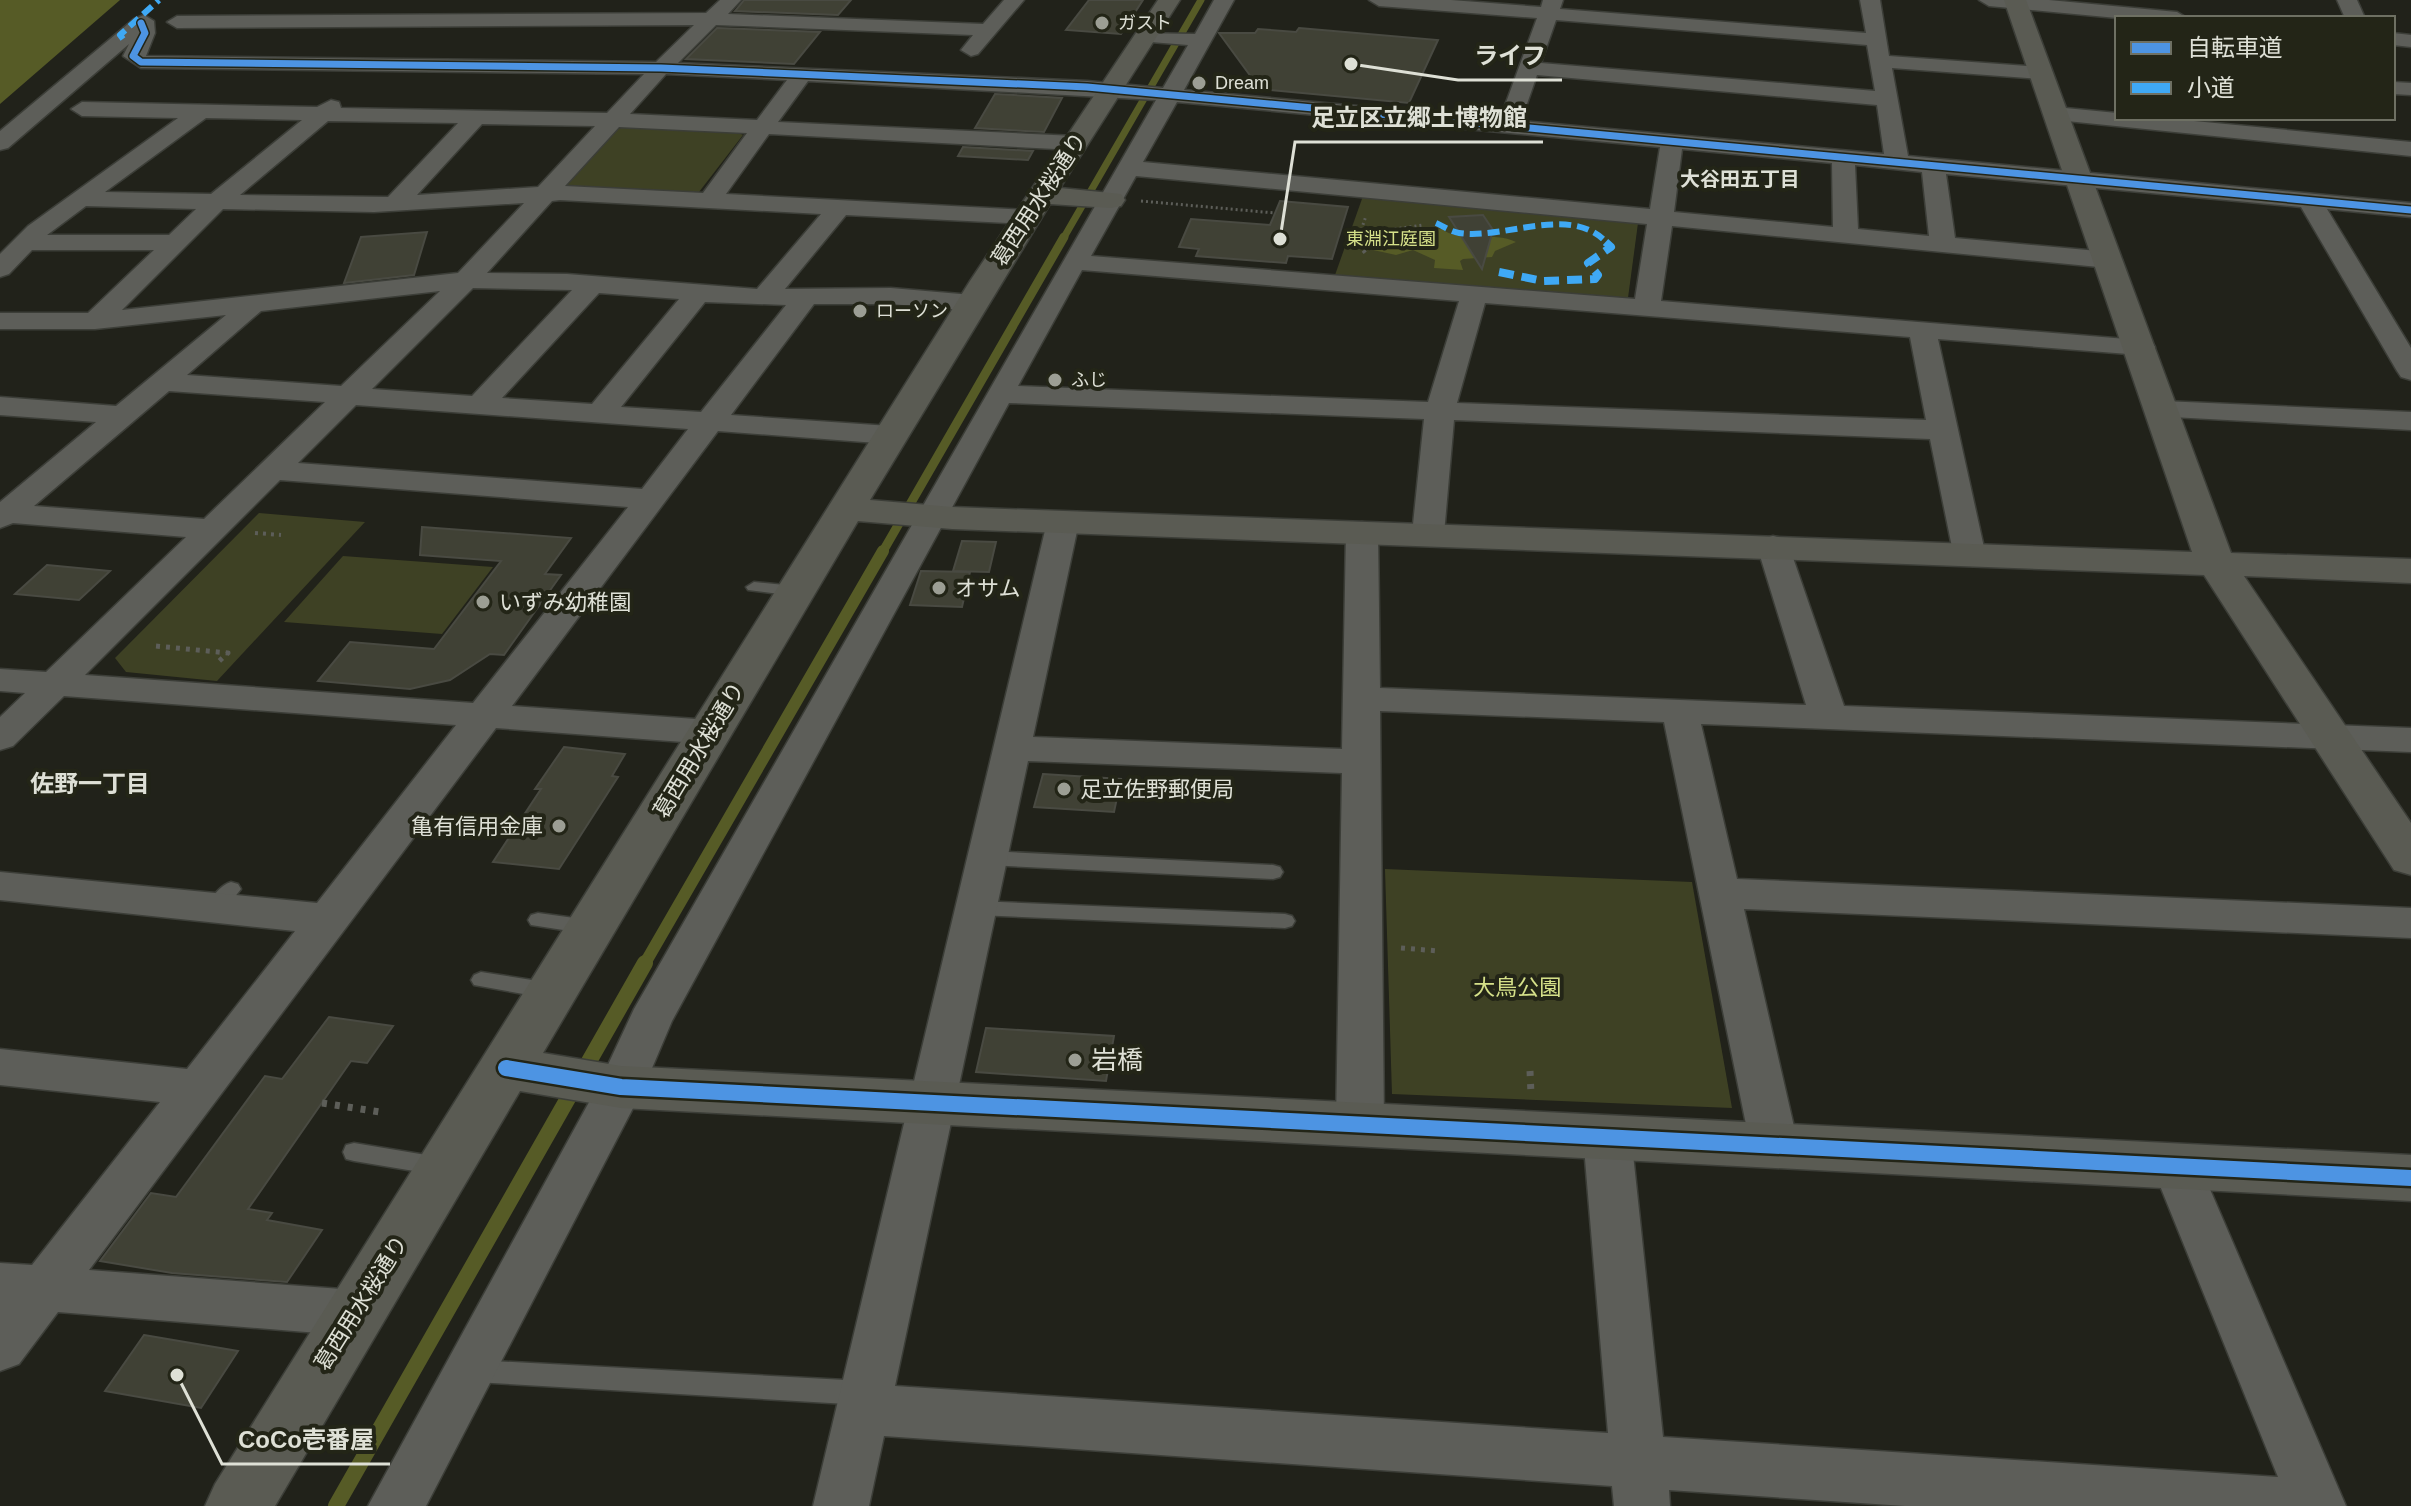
<svg xmlns="http://www.w3.org/2000/svg" width="2411" height="1506" font-family="Arial,'Noto Sans JP',sans-serif">
<rect width="100%" height="100%" fill="#21221a"/>
<g fill="#3e4124">
<polygon points="627,126 735,131 743,135 699,192 564,188 618,129"/>
<polygon points="1363,196 1638,223 1628,298 1335,275"/>
<polygon points="259,513 365,522 217,681 126,672 115,658"/>
<polygon points="343,556 493,567 442,634 284,622"/>
<polygon points="1385,869 1692,882 1732,1108 1392,1094"/>
</g>
<g fill="#565b26">
<polygon points="0,0 120,0 0,104"/>
<path d="M1443,229C1453,242 1495,231 1516,242L1495,251L1492,257L1463,259L1460,261L1463,270L1434,268L1435,260L1413,250L1396,255L1373,250L1378,237H1403L1411,230Z"/>
</g>
<g fill="none" stroke-linecap="round" stroke-linejoin="round">
<polyline stroke="#565b26" stroke-width="7" points="1063,239 1201,0"/>
<polyline stroke="#565b26" stroke-width="9" points="882,553 1064,237"/>
<polyline stroke="#565b26" stroke-width="12" points="644,965 883,551"/>
<polyline stroke="#565b26" stroke-width="16" points="336,1506 645,963"/>
</g>
<g fill="#404135" stroke="#494a42" stroke-width="2">
<polygon points="744,0 851,0 838,15 735,11"/>
<polygon points="1089,0 1143,0 1121,34 1066,30"/>
<polygon points="717,28 820,32 794,64 686,59"/>
<polygon points="1299,28 1438,40 1409,103 1260,89 1219,33 1255,33 1258,29 1296,32"/>
<polygon points="995,94 1062,98 1044,132 975,128"/>
<polygon points="963,147 1033,151 1028,160 958,156"/>
<polygon points="1280,201 1348,207 1332,259 1288,256 1286,263 1196,256 1199,249 1179,247 1191,219 1270,225"/>
<polygon points="1483,215 1493,230 1482,269 1449,217"/>
<polygon points="427,232 414,275 344,283 361,237"/>
<polygon points="422,527 571,538 545,574 561,575 504,655 490,654 450,680 410,689 318,681 350,642 434,649 501,561 420,555"/>
<polygon points="962,541 996,542 989,572 953,571"/>
<polygon points="47,565 110,571 79,600 15,594"/>
<polygon points="921,571 970,572 962,607 910,605"/>
<polygon points="564,747 625,754 612,776 618,777 559,869 493,862 541,789 535,789"/>
<polygon points="1043,774 1121,779 1114,812 1034,807"/>
<polygon points="329,1017 393,1026 367,1063 351,1061 248,1209 272,1213 267,1220 322,1230 287,1282 172,1273 100,1261 151,1193 176,1197 265,1076 282,1079"/>
<polygon points="986,1028 1114,1036 1106,1081 976,1072"/>
<polygon points="144,1335 238,1351 201,1408 105,1391"/>
</g>
<g fill="none" stroke-linecap="round" stroke-linejoin="round">
<g stroke="#3c3e38" stroke-width="3">
<g id="lane">
<polygon points="754,582 795,586 803,591 795,596 748,590 746,587"/>
<polygon points="988,851 1273,865 1280,867 1283,872 1280,877 1273,879 988,865 981,863 978,858 981,853"/>
<path d="M231,882L238,884L241,889L222,913H208L205,908C211,898 220,885 231,882Z"/>
<polygon points="977,901 1285,914 1292,916 1295,921 1292,926 1285,928 977,915 970,913 967,908 970,903"/>
<polygon points="538,913 589,920 596,922 599,927 596,932 589,934 531,925 528,920 531,915"/>
<polygon points="481,972 551,983 558,986 561,991 558,996 551,999 474,985 471,980 474,975"/>
<polygon points="354,1143 438,1157 446,1159 449,1166 446,1173 438,1175 354,1161 346,1159 343,1152 346,1145"/>
<polygon points="475,1360 864,1381 873,1385 877,1393 873,1401 864,1405 475,1382 466,1379 462,1371 466,1363"/>
</g>
</g>
<g stroke="#3c3e38" stroke-width="3">
<g id="street">
<path d="M720,0H741L728,14L983,24L1004,0H1024L978,54L971,56L961,50L973,35L716,25L678,63L1087,81L1163,88L1188,45L1138,41L1135,37L1138,33L1195,34L1214,0H1234L1184,90L1500,119L1537,18L1379,6L1369,0H1451L1541,7L1543,0H1563L1560,9L1866,33L1860,0H1880L1889,56L2041,67L2051,73L2041,79L1892,68L1908,156L2411,203V217L2327,209L2411,348V380L2401,377L2397,371L2301,207L1946,174L1955,238L2109,252L2122,260L2109,268L1672,226L1661,301L2151,341L2155,347L2151,353L2141,355L1938,339L1985,552L1981,559L1969,562L1957,559L1953,552L1930,439L1454,420L1444,534L1439,541L1428,544L1417,541L1412,534L1424,419L1009,403L672,1021L644,1087L426,1506H368L599,1084L634,1009L1156,100L808,81L778,122L1075,136L1086,143L1075,150L769,134L726,194L1027,210L1039,217L1027,224L846,215L785,289L891,288L972,295L981,297L985,303L981,309L972,311L891,304H814L731,415L890,426L901,429L905,435L901,441L890,444L718,431L512,706L710,720L723,724L729,732L723,740L710,744L496,728L89,1270L355,1290L373,1297L381,1313L373,1329L355,1336L58,1312L19,1364L0,1371V1263L32,1265L160,1102L0,1085V1049L187,1069L295,931L0,900V872L317,903L456,725L64,696L13,746L0,750V717L25,693L0,691V669L46,672L186,537L13,523L0,528V502L96,422L0,415V397L116,406L226,315L95,329H0V313H88L154,250H32L9,274L0,277V254L28,226L178,118L82,116L71,109L82,102L317,107L331,100L339,102L341,108L607,113L644,74L141,68L123,56L129,44L8,148L0,150V131L134,19L144,15L154,21L155,33L146,56L656,62L694,25L177,28L167,22L177,16L706,13ZM1556,20L1867,45L1875,91L1541,63ZM666,74L787,80L757,120L630,114ZM1537,75L1877,105L1884,154L1521,121ZM1177,102L1660,147L1650,209L1143,162ZM206,118L302,120L211,194L105,192ZM328,121L458,123L388,197L240,195ZM482,124L595,126L538,187L417,195ZM619,127L747,133L703,193L565,186ZM1682,149L1832,163L1833,227L1674,212ZM1855,165L1922,172L1929,236L1858,229ZM1136,176L1647,224L1635,299L1091,256ZM552,201L560,200L821,214L757,289L567,274L487,273ZM524,203L458,273L122,310L223,209L374,212ZM86,206L196,209L169,235H47ZM1082,270L1459,301L1428,402L1018,386ZM473,288L572,290L472,396L372,389ZM440,291L341,386L187,375L261,311ZM599,293L679,299L592,404L502,398ZM705,302L786,305L701,412L621,407ZM1485,303L1910,337L1926,420L1457,403ZM169,391L325,402L204,519L34,506ZM356,405L688,429L642,489L298,463ZM280,480L628,507L473,703L85,675Z"/>
<polygon points="1979,0 2049,0 2177,12 2187,18 2117,18 1989,6"/>
<polygon points="2337,0 2357,0 2365,18 2345,18"/>
<polygon points="2393,33 2411,35 2411,47 2393,45"/>
<polygon points="2393,82 2411,83 2411,95 2393,94"/>
<polygon points="2055,107 2117,113 2117,118 2163,118 2411,142 2411,156 2047,119 2044,114"/>
<polygon points="2163,401 2411,412 2411,430 2153,416 2148,410 2153,404"/>
<polygon points="1063,512 1074,515 1079,522 1033,737 1342,749 1346,532 1351,525 1362,522 1373,525 1378,532 1380,688 1806,705 1757,546 1761,539 1773,536 1785,539 1789,546 1844,706 2411,728 2411,752 1701,724 1737,879 2411,908 2411,938 1744,909 1798,1144 1791,1158 1774,1163 1757,1158 1750,1144 1664,722 1380,711 1384,1123 1377,1136 1360,1142 1343,1136 1336,1123 1342,773 1028,761 895,1386 1608,1433 1583,1135 1590,1121 1607,1116 1624,1121 1631,1135 1663,1437 2278,1477 2152,1166 2159,1152 2176,1146 2193,1152 2200,1166 2346,1506 1905,1506 1669,1490 1670,1506 1614,1506 1612,1486 884,1436 869,1506 813,1506 1047,522 1052,515"/>
</g>
</g>
<g stroke="#3c3e38" stroke-width="3">
<polygon id="secondary" points="1158,0 1180,0 1060,188 1121,194 1125,200 1121,206 1111,208 1050,204 870,500 952,507 2192,552 2004,0 2026,0 2231,553 2411,559 2411,583 2244,576 2411,823 2411,875 2394,870 2204,575 952,529 858,521 543,1053 621,1066 2411,1155 2411,1201 621,1108 520,1091 275,1506 205,1506 215,1484 970,281"/>
</g>
<g stroke="#5d5e59" stroke-width="3" stroke-dasharray="2 3" stroke-linecap="butt">
<polyline points="1141,201 1275,213"/>
<polyline points="1360,234 1423,225"/>
<polyline points="1358,239 1366,216"/>
</g>
<g stroke="#5d5e59" stroke-width="4" stroke-dasharray="3 5" stroke-linecap="butt">
<polyline points="1359,237 1357,243 1368,256"/>
<polyline points="255,533 281,535"/>
</g>
<g stroke="#5d5e59" stroke-width="5" stroke-dasharray="4 6" stroke-linecap="butt">
<polyline points="156,646 228,653 216,664"/>
<polyline points="1401,948 1439,951"/>
</g>
<g stroke="#5d5e59" stroke-width="7" stroke-dasharray="5 8" stroke-linecap="butt">
<polyline points="1530,1071 1531,1094"/>
<polyline points="322,1103 380,1112"/>
</g>
<use href="#lane" fill="#5d5e59" fill-rule="evenodd"/>
<use href="#street" fill="#5d5e59" fill-rule="evenodd"/>
<use href="#secondary" fill="#5a5b53" fill-rule="evenodd"/>
<g stroke="#3fa9f5" stroke-width="6" stroke-dasharray="12 6" stroke-linecap="butt">
<polyline points="123,39 120,35 159,0"/>
<path d="M1436,223C1443,226 1451,232 1459,233C1502,240 1566,206 1603,239"/>
</g>
<polyline stroke="#3fa9f5" stroke-width="8" stroke-dasharray="15 8" stroke-linecap="butt" points="1499,272 1543,281 1595,279 1598,275 1588,263 1611,247 1600,237"/>
<g stroke="#232517" stroke-width="10">
<polyline id="cycleway-far1" points="141,23 145,33 133,56 141,62 661,68 1087,87 2411,210"/>
</g>
<g stroke="#232517" stroke-width="21">
<polyline id="cycleway" points="506,1068 621,1087 2411,1178"/>
</g>
<use href="#cycleway-far1" stroke="#4d94e3" stroke-width="7"/>
<use href="#cycleway" stroke="#4d94e3" stroke-width="16"/>
</g>
<g fill="#9c9e94" stroke="#232517" stroke-width="3">
<circle cx="1102" cy="23" r="8"/>
<circle cx="1199" cy="83" r="8"/>
<circle cx="860" cy="311" r="8"/>
<circle cx="1055" cy="380" r="8"/>
<circle cx="939" cy="588" r="8"/>
<circle cx="483" cy="602" r="8"/>
<circle cx="1064" cy="789" r="8"/>
<circle cx="559" cy="826" r="8"/>
<circle cx="1075" cy="1060" r="8"/>
</g>
<g text-anchor="middle" dominant-baseline="central" stroke-width="8" stroke-linejoin="round" paint-order="stroke">
<g font-size="18" fill="#dee0d6" stroke="#232517" text-anchor="start">
<text x="1118" y="23">ガスト</text>
<text x="1215" y="83">Dream</text>
<text x="876" y="311">ローソン</text>
<text x="1071" y="380">ふじ</text>
</g>
<g font-size="18" fill="#d5e089" stroke="#232517">
<text x="1391" y="239">東淵江庭園</text>
</g>
<g font-size="20" font-weight="bold" fill="#dee0d6" stroke="#232517">
<text x="1740" y="179">大谷田五丁目</text>
</g>
<g font-size="22" fill="#dee0d6" stroke="#232517">
<text transform="translate(1039 199) rotate(-57)">葛西用水桜通り</text>
<text transform="translate(699 750) rotate(-59)">葛西用水桜通り</text>
<text transform="translate(361 1303) rotate(-58)">葛西用水桜通り</text>
</g>
<g font-size="22" fill="#dee0d6" stroke="#232517" text-anchor="start">
<text x="955" y="588">オサム</text>
<text x="499" y="602">いずみ幼稚園</text>
<text x="1080" y="789">足立佐野郵便局</text>
<text x="543" y="826" text-anchor="end">亀有信用金庫</text>
</g>
<g font-size="22" fill="#d5e089" stroke="#232517">
<text x="1517" y="987">大鳥公園</text>
</g>
<g font-size="24" font-weight="bold" fill="#dee0d6" stroke="#232517">
<text x="90" y="783">佐野一丁目</text>
</g>
<g font-size="26" fill="#dee0d6" stroke="#232517" text-anchor="start">
<text x="1091" y="1060">岩橋</text>
</g>
</g>
<path fill="none" stroke="#dee0d6" stroke-width="3" d="M1351 64L1458 80H1562M1280 239L1295 142H1543M177 1375L222 1464H390"/>
<g fill="#dee0d6" stroke="#232517" stroke-width="3">
<circle cx="1351" cy="64" r="8"/>
<circle cx="1280" cy="239" r="8"/>
<circle cx="177" cy="1375" r="8"/>
</g>
<g font-size="24" text-anchor="middle" font-weight="bold" fill="#dee0d6" stroke="#232517" stroke-width="8" stroke-linejoin="round" paint-order="stroke">
<text x="1510" y="64">ライフ</text>
<text x="1419" y="126">足立区立郷土博物館</text>
<text x="306" y="1448">CoCo壱番屋</text>
</g>
<rect x="2115" y="16" width="280" height="104" fill="#232517" stroke="#6e7063" stroke-width="2"/>
<rect x="2131" y="42" width="40" height="12" fill="#4d94e3" stroke="#6e7063" stroke-width="2"/>
<text x="2187" y="56" font-size="24" fill="#dee0d6">自転車道</text>
<rect x="2131" y="82" width="40" height="12" fill="#3fa9f5" stroke="#6e7063" stroke-width="2"/>
<text x="2187" y="96" font-size="24" fill="#dee0d6">小道</text>
</svg>
